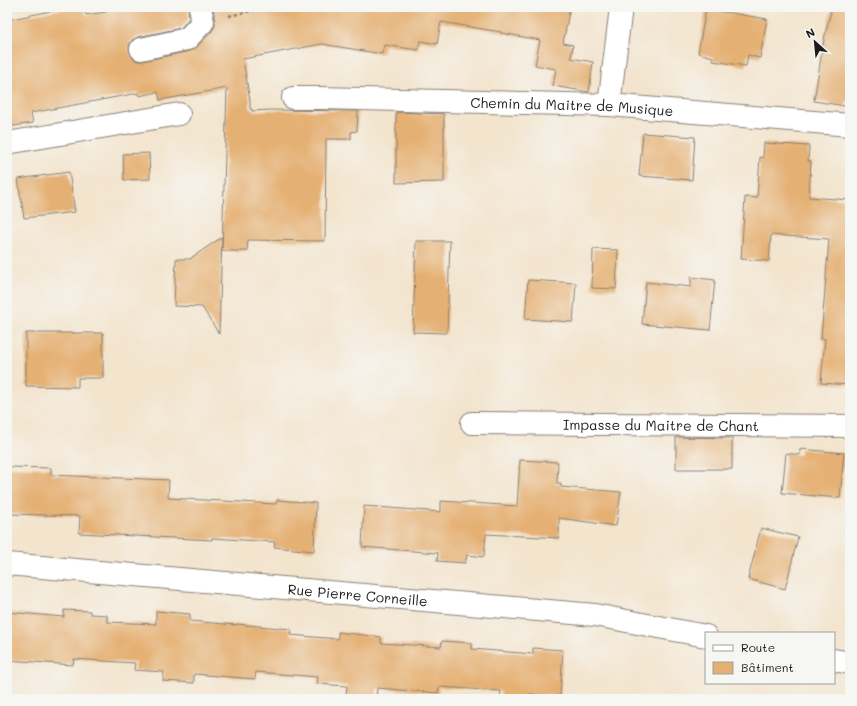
<svg xmlns="http://www.w3.org/2000/svg" width="857" height="706" font-family="Mali,sans-serif">
<rect width="100%" height="100%" fill="#f6f6f2"/>
<filter id="ink" filterUnits="userSpaceOnUse"><feTurbulence type="fractalNoise" baseFrequency=".025" numOctaves="2"/><feDisplacementMap in="SourceGraphic" scale="8" xChannelSelector="R" yChannelSelector="G"/><feConvolveMatrix kernelMatrix="1 2 1 2 8 2 1 2 1" color-interpolation-filters="sRGB"/></filter>
<filter id="wash" filterUnits="userSpaceOnUse"><feTurbulence type="fractalNoise" baseFrequency=".012" numOctaves="4" result="noise"/><feDisplacementMap in="SourceGraphic" scale="16" xChannelSelector="R" yChannelSelector="G"/><feGaussianBlur stdDeviation="0.9" result="paint"/><feColorMatrix in="noise" values="0 0 0 0 0 0 0 0 0 0 0 0 0 0 0 0 0 1.4 0 .05"/><feComposite in="paint" operator="in"/></filter>
<g filter="url(#wash)">
<rect width="100%" height="100%" fill="#f3e4cd"/>
<g id="blocks">
<g fill="#e5b073">
<polygon points="71,7 84,7 86,15 138,7 188,7 189,18 181,28 138,37 132,40 129,46 129,51 132,57 137,61 143,61 190,51 196,48 212,31 215,26 215,20 213,7 429,7 435,8 435,7 570,7 563,43 573,45 571,58 593,62 589,92 553,86 556,69 535,65 540,40 501,33 501,32 441,22 437,44 420,41 418,50 384,45 382,54 322,44 243,59 250,101 250,109 252,109 252,111 270,110 358,111 357,131 351,132 351,139 326,139 325,241 248,240 247,251 222,251 227,88 160,100 158,92 139,96 138,93 31,113 33,123 7,127 7,20"/>
<polygon points="832,7 850,7 850,36 847,57 850,57 850,101 847,101 845,106 814,101 824,39"/>
<polygon points="706,9 767,19 760,58 748,55 746,66 713,61 713,57 698,53"/>
<polygon points="396,112 444,114 444,182 396,183"/>
<polygon points="643,133 695,137 692,180 639,176"/>
<polygon points="764,143 809,146 808,161 811,161 809,197 850,200 850,385 821,383 825,339 821,339 829,239 771,235 769,261 741,259 745,197 757,198 760,157 763,158"/>
<polygon points="149,153 150,179 124,180 123,154"/>
<polygon points="69,172 75,212 24,218 18,179"/>
<polygon points="222,237 219,334 202,307 174,306 176,259 191,259 191,258"/>
<polygon points="416,241 450,241 447,333 413,332"/>
<polygon points="593,249 618,250 616,289 592,288"/>
<polygon points="691,277 715,280 710,330 642,324 646,282 691,287"/>
<polygon points="528,280 576,283 573,322 525,319"/>
<polygon points="26,333 103,333 103,378 78,378 78,387 26,386"/>
<polygon points="676,437 732,438 732,469 676,469"/>
<polygon points="800,449 844,453 840,498 782,493 786,453 800,455"/>
<polygon points="520,460 558,462 557,483 561,483 561,487 621,492 616,526 559,518 559,538 486,534 484,557 467,555 465,563 437,561 438,553 362,547 364,506 441,512 441,501 517,506"/>
<polygon points="7,467 51,468 51,475 169,480 168,498 276,504 277,500 316,503 314,551 274,547 275,542 212,538 212,540 79,533 80,516 7,514"/>
<polygon points="761,528 798,537 785,589 748,579"/>
<polygon points="64,610 90,611 90,614 107,615 107,622 156,624 156,611 190,614 190,621 236,625 236,624 291,629 290,635 338,639 338,632 381,637 381,643 441,647 442,641 472,643 472,649 533,654 533,648 563,650 560,696 530,694 530,699 517,699 500,697 501,691 439,687 438,693 377,688 376,699 346,696 347,686 317,684 318,677 256,672 255,679 194,674 194,683 163,681 164,672 134,670 135,663 74,659 73,665 7,660 7,612 64,617"/>
</g>
</g>
</g>
<g filter="url(#ink)">
<use href="#blocks" fill-opacity="0" stroke="#888074" stroke-width="1"/>
<g fill="none" stroke-linecap="round" stroke-linejoin="round">
<g stroke="#888074" stroke-width="24">
<g id="minor">
<polyline points="141,49 187,39 203,22 200,7"/>
<path id="s1" d="M293,98H319L609,105L850,125"/>
<polyline points="609,105 621,7"/>
<polyline points="7,143 179,114"/>
<path id="s2" d="M472,423L850,426"/>
<path id="s3" d="M7,564L595,615L706,636"/>
<polyline points="834,660 850,663"/>
</g>
</g>
<polyline stroke="#888074" stroke-width="2.5" stroke-dasharray="3 3" stroke-linecap="butt" points="229,16 269,7"/>
<use href="#minor" stroke="#fff" stroke-width="22"/>
</g>
</g>
<g text-anchor="middle" dominant-baseline="central" stroke-width="3" stroke-linejoin="round" paint-order="stroke">
<g font-size="14" fill="#1c1c1c" stroke="#f6f6f2">
<text stroke="none"><textPath href="#s1" startOffset="279">Chemin du Maitre de Musique</textPath></text>
<text stroke="none"><textPath href="#s2" startOffset="189">Impasse du Maitre de Chant</textPath></text>
<text stroke="none"><textPath href="#s3" startOffset="352">Rue Pierre Corneille</textPath></text>
</g>
</g>
<rect width="857" height="706" fill="none" stroke="#f6f6f2" stroke-width="24"/>
<rect x="705" y="632" width="130" height="52" fill="#f6f6f2" stroke="#9f9f9c"/>
<rect x="713" y="645" width="20" height="6" fill="#ffffff" stroke="#9f9f9c"/>
<text x="741" y="652" font-size="12" fill="#1c1c1c">Route</text>
<rect x="713" y="662" width="20" height="12" fill="#e5b073" stroke="#9f9f9c"/>
<text x="741" y="672" font-size="12" fill="#1c1c1c">Bâtiment</text>
<g transform="translate(815 42) rotate(333)" stroke="#f6f6f2" stroke-width="3" paint-order="stroke">
<path d="M0-3L7 15L0 10L-7 15Z" fill="#1c1c1c"/>
<text y="-6" font-size="11" font-weight="bold" text-anchor="middle" fill="#1c1c1c">N</text>
</g>
</svg>
